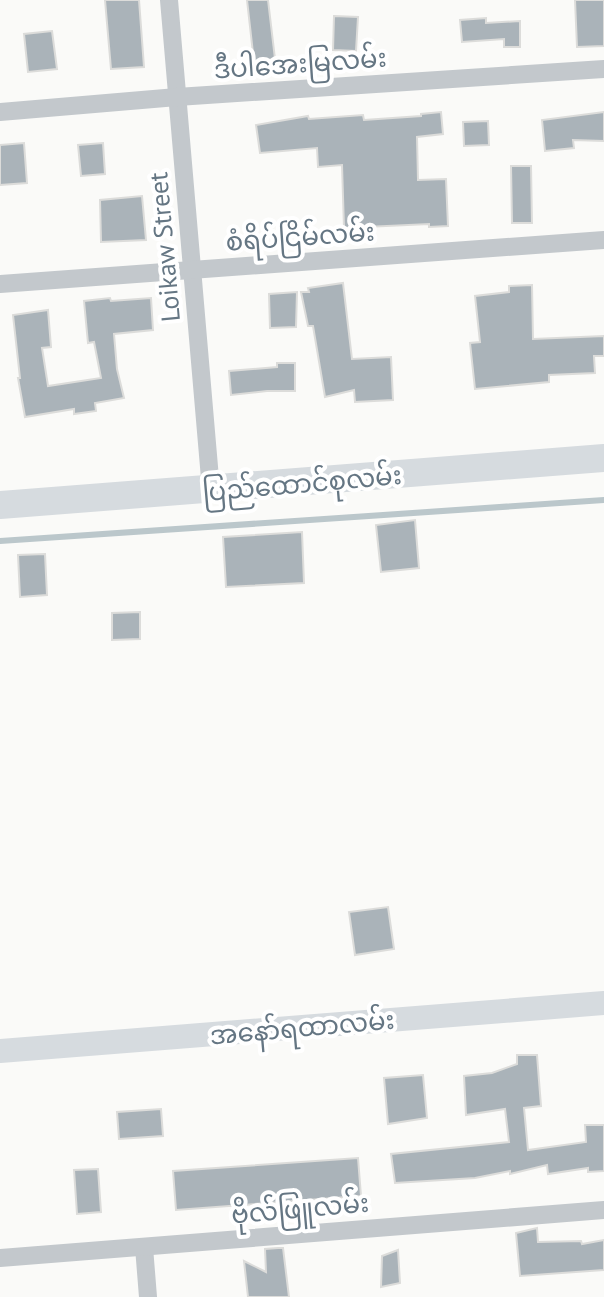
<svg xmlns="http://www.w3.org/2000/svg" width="604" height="1297" font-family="'PT Sans','Noto Sans Myanmar',sans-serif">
<rect width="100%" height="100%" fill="#fafaf8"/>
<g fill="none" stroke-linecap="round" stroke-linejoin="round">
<polyline stroke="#bbc7cb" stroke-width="6" points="0,541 604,500"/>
</g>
<g fill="#aab3b9" stroke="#dcdcda" stroke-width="2">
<polygon points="105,0 139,0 144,67 111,69"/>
<polygon points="247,0 268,0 275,59 254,62"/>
<polygon points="575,0 604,0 604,46 577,47"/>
<polygon points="334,16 358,17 356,51 333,50"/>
<polygon points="486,18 486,23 520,21 520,47 504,47 504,39 462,42 460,20"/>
<polygon points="52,31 57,69 28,72 24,34"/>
<polygon points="441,112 443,134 417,137 418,180 446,179 448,226 429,227 429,224 344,228 342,165 318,167 317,148 260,153 256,125 308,116 309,119 363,115 364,120 421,116 421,114"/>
<polygon points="604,112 604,141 573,140 574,148 545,151 542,120"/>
<polygon points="488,121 489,145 464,146 463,122"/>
<polygon points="24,143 27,183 0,185 0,145"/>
<polygon points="103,143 105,174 81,176 78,145"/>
<polygon points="511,166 531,166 532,223 512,223"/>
<polygon points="142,196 146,240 101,242 100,200"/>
<polygon points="343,283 352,359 391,357 393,400 355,402 354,390 325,397 313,326 308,326 301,292 309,292 308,288"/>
<polygon points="532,285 533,339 604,336 604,356 594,356 595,373 549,375 549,382 475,389 470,343 480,342 475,296 509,292 509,286"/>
<polygon points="297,292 296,327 270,328 269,294"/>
<polygon points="110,298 111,301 151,298 153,330 114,334 117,369 124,398 95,403 96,411 74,414 74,409 25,417 18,378 20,378 13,315 48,310 51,347 42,348 48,386 101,378 94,342 88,343 84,301"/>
<polygon points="277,363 295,363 295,391 267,391 231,395 229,371 277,367"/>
<polygon points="415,520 419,568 381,572 376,525"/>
<polygon points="302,532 304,583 226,587 223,537"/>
<polygon points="45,554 47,595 20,597 18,555"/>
<polygon points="140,612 140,639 112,640 112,613"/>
<polygon points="388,907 394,949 355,955 349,912"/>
<polygon points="517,1055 537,1055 541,1106 524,1108 528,1150 586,1142 585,1125 604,1125 604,1171 588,1172 588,1168 548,1174 547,1165 510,1174 510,1171 475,1178 395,1183 391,1154 509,1142 505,1109 466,1115 464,1076 492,1073 517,1064"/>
<polygon points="423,1075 427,1118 388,1124 384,1078"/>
<polygon points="161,1109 163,1136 119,1139 117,1112"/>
<polygon points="358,1158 361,1196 176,1210 173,1171"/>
<polygon points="98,1169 101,1212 77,1214 74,1170"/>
<polygon points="537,1228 538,1242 581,1241 582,1244 604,1240 604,1270 520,1276 516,1233"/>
<polygon points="278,1248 283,1248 289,1297 248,1297 244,1261 266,1272 265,1249"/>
<polygon points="398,1250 400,1283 381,1287 382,1256"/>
</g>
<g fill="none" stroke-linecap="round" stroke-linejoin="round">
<g stroke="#c3c8cc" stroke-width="18">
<polyline points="169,0 211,490"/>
<polyline points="0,112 177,97 604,69"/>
<polyline points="0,284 604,240"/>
<polyline points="144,1247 148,1297"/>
<polyline points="0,1258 604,1210"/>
</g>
<polyline stroke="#d6dbdf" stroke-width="24" points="0,1051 604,1003"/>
<polyline stroke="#d6dbdf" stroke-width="28" points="0,505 604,458"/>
</g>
<g text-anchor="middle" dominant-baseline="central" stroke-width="8" stroke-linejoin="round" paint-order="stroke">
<g font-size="26" fill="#657683" stroke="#fff">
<text transform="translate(300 63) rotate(-4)">ဒီပါအေးမြလမ်း</text>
<text transform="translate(300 236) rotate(-4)">စံရိပ်ငြိမ်လမ်း</text>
<text transform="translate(164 247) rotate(-95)">Loikaw Street</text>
<text transform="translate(302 483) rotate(-5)">ပြည်ထောင်စုလမ်း</text>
<text transform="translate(302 1027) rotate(-5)">အနော်ရထာလမ်း</text>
<text transform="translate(300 1208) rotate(-5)">ဗိုလ်ဖြူလမ်း</text>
</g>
</g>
</svg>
